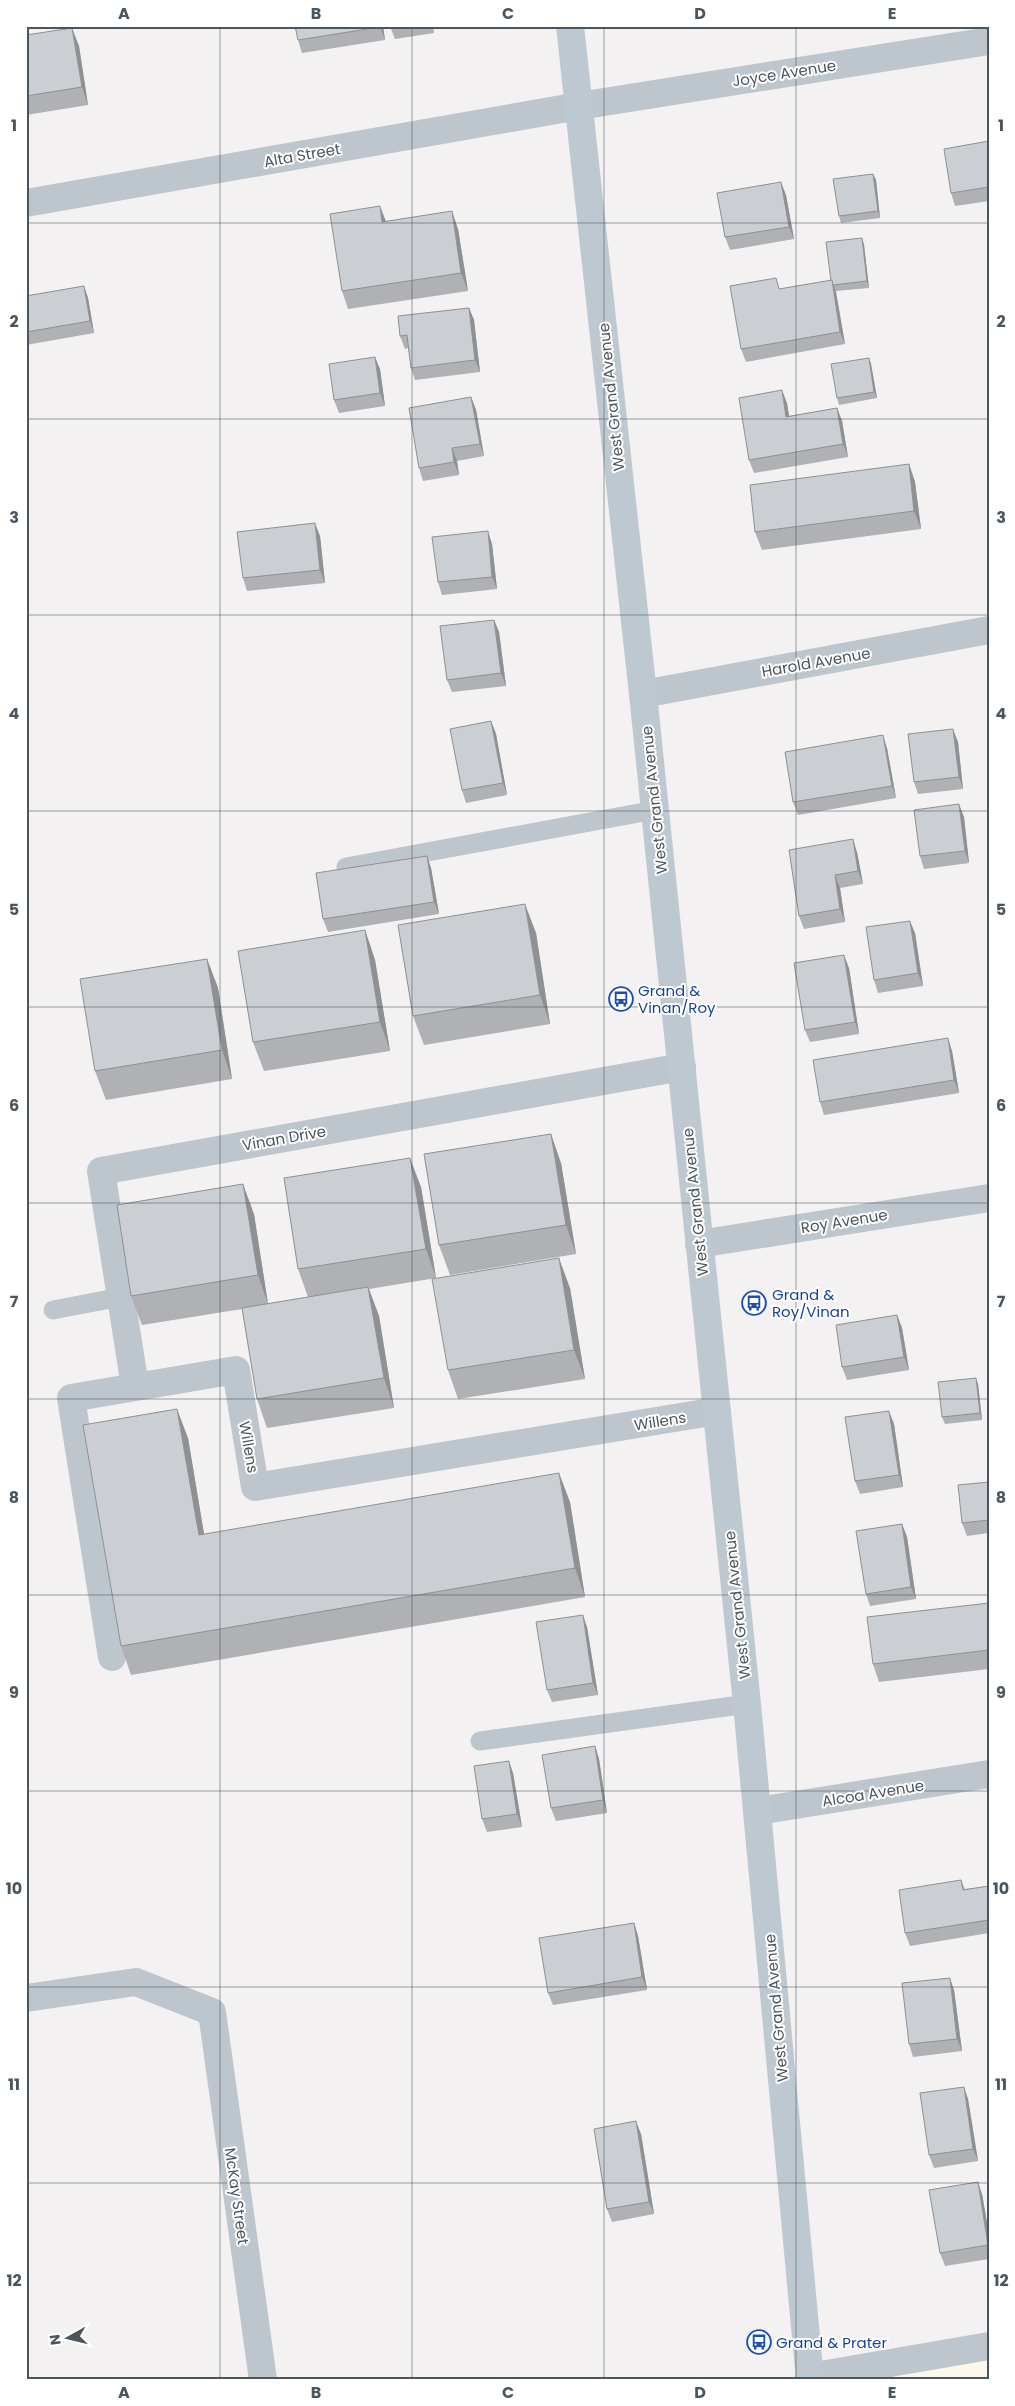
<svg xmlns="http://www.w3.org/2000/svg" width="1015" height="2406" font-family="Poppins,sans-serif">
<rect width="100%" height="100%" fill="#f3f1f1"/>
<polygon fill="#fbf7ed" points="989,2346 989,2380 810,2380"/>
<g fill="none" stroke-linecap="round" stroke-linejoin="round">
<g stroke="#bec6cd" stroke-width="19">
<polyline points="346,867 655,810"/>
<polyline points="53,1310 121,1297"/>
<polyline points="480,1741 747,1704"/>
</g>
<g stroke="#bec6cd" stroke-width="28">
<polyline points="26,203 579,106 989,41"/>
<polyline points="643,694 989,630"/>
<polyline points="699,1244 989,1198"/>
<polyline points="135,1386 101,1171 682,1067"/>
<polyline points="112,1657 71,1398 236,1370 255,1487 717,1411"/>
<polyline points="758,1811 989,1774"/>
<polyline points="26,1998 136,1982 212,2012 263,2380"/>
<polyline points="809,2377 989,2346"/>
</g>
<polyline stroke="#bec8d1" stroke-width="28" points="570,26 643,694 747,1704 810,2380"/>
</g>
<g fill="#afb1b5">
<polygon points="383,26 385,40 302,53 298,40"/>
<polygon points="390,26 433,26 434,33 395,39"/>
<polygon points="26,35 79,46 88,105 26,115"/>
<polygon points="989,141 989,201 955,206 951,193"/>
<polygon points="873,174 876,180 880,218 841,223 839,216"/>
<polygon points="786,195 794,239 730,250 725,237"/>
<polygon points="458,229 468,291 348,309 342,291"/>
<polygon points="862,238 864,245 869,288 836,291 845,344 746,362 741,349 781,289 831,281"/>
<polygon points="84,286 88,298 94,333 26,345 26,296"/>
<polygon points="469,308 474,320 480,372 415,380 411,368 408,348 405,349 400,336"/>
<polygon points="869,358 871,364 877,398 839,405 837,398"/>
<polygon points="380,369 385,406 339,413 334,400"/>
<polygon points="471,397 476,410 484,456 457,461 459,475 423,481 419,468"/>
<polygon points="787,403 789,416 837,408 842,421 848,457 754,473 749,460"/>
<polygon points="909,464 915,482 921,529 762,550 755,532"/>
<polygon points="320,536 325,583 247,591 243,578"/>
<polygon points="492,544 497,589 442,595 438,582"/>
<polygon points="494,620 499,632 506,686 452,692 447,680"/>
<polygon points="491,721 496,734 507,795 466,803 462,790"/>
<polygon points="958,742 963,789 918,794 914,782"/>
<polygon points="887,748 896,798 798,815 793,802"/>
<polygon points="964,817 969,863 924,869 920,856"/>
<polygon points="789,850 857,852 863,884 840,888 845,922 804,929 799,916"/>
<polygon points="427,856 431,868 439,914 328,932 323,919"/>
<polygon points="365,930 375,960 390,1051 264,1071 253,1042"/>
<polygon points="536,933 550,1024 424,1045 413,1016"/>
<polygon points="915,933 923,986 878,993 874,980"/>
<polygon points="207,959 218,988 232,1079 106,1100 95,1071"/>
<polygon points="849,968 859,1034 810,1042 805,1030"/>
<polygon points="952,1051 959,1093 824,1115 820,1102"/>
<polygon points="561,1163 576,1254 450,1275 439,1245"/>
<polygon points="421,1187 436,1278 369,1289 379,1316 394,1408 267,1428 257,1399 242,1309 142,1325 131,1296 254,1214 268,1304 308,1297 298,1269"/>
<polygon points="570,1288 585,1379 458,1399 448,1370"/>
<polygon points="897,1315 902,1328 909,1370 847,1380 842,1367"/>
<polygon points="978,1384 982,1420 945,1424 942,1417"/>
<polygon points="894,1424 903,1487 860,1494 855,1481"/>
<polygon points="188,1438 204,1534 570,1502 585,1597 131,1675 121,1646"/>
<polygon points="989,1482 989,1533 967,1536 962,1523"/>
<polygon points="902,1524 907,1537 916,1599 870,1606 866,1594"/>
<polygon points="989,1603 989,1669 879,1682 873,1664"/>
<polygon points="587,1627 598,1695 552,1702 547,1690"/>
<polygon points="595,1746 599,1759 607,1813 556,1821 551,1808"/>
<polygon points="513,1773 522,1827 487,1832 482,1819"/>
<polygon points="961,1880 965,1889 989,1886 989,1933 910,1946 905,1933"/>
<polygon points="634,1923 638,1936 647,1990 553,2005 548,1993"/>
<polygon points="954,1990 962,2051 913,2057 909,2044"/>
<polygon points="968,2099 978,2161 934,2168 929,2155"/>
<polygon points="641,2134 654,2214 612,2222 607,2209"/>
<polygon points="982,2194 989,2234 989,2259 945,2266 940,2253"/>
</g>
<g fill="#8e9094">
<polygon points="380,26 383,26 385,40"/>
<polygon points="72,28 79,46 88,105 82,87"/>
<polygon points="873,174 876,180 880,218 878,211"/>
<polygon points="781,182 786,195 794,239 789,227"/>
<polygon points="380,206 387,224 382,222"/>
<polygon points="452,211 458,229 468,291 461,273"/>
<polygon points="862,238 864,245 869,288 867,281"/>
<polygon points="832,280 836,293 845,344 840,332"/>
<polygon points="84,286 88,298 94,333 90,321"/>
<polygon points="469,308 474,320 480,372 475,360"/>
<polygon points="375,357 380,369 385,406 380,393"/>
<polygon points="869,358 871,364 877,398 874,392"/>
<polygon points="782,390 787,403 791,429 786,417"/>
<polygon points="471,397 476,410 484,456 480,444"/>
<polygon points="837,408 842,421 848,457 843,444"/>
<polygon points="452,448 457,461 459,475 454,462"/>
<polygon points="909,464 915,482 921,529 914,511"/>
<polygon points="315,523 320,536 325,583 320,570"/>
<polygon points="488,531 492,544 497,589 492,577"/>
<polygon points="494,620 499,632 506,686 501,673"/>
<polygon points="491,721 496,734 507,795 503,783"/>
<polygon points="953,729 958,742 963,789 959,777"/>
<polygon points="883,735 887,748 896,798 892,786"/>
<polygon points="959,804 964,817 969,863 965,851"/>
<polygon points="853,839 857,852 863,884 858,871"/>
<polygon points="427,856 431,868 439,914 434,902"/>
<polygon points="835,875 840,888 845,922 840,909"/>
<polygon points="525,904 536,933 550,1024 540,995"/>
<polygon points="910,921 915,933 923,986 918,973"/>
<polygon points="365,930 375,960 390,1051 380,1022"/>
<polygon points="844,955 849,968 859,1034 855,1022"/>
<polygon points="207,959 218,988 232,1079 222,1050"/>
<polygon points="948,1038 952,1051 959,1093 954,1080"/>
<polygon points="551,1134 561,1163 576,1254 566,1225"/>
<polygon points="410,1158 421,1187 436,1278 426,1249"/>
<polygon points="243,1184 254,1214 268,1304 258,1275"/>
<polygon points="559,1258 570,1288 585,1379 574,1350"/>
<polygon points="368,1287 379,1316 394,1408 384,1378"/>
<polygon points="897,1315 902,1328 909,1370 904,1357"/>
<polygon points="976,1378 978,1384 982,1420 980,1413"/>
<polygon points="177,1409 188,1438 209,1564 199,1535"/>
<polygon points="889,1411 894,1424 903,1487 899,1475"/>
<polygon points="559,1473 570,1502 585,1597 575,1568"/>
<polygon points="902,1524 907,1537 916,1599 911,1587"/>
<polygon points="583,1615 587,1627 598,1695 593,1683"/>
<polygon points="595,1746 599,1759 607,1813 603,1800"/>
<polygon points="509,1761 513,1773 522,1827 517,1814"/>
<polygon points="634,1923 638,1936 647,1990 642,1977"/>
<polygon points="950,1978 954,1990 962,2051 957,2039"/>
<polygon points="964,2087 968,2099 978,2161 973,2149"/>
<polygon points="636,2121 641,2134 654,2214 649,2202"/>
<polygon points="978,2182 982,2194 989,2234 989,2248"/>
</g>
<g fill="#cbced3" stroke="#8e9094">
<polygon points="295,26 380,26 380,27 298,40"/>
<polygon points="72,28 82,87 26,96 26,35"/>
<polygon points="989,141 989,187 951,193 944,149"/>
<polygon points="873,174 878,211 839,216 833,179"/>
<polygon points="781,182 789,227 725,237 717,193"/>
<polygon points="380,206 382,222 452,211 461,273 342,291 330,214"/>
<polygon points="862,238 867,281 833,285 831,281 826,242"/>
<polygon points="776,278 779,289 832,280 840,332 741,349 730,286"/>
<polygon points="84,286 90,321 26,332 26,296"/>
<polygon points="469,308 475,360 411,368 407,335 400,336 398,316"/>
<polygon points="375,357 380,393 334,400 329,364"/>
<polygon points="869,358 874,392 837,398 831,364"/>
<polygon points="782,390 786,417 837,408 843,444 749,460 739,398"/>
<polygon points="471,397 480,444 452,448 454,462 419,468 409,408"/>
<polygon points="909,464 914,511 755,532 750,485"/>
<polygon points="315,523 320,570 243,578 237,532"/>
<polygon points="488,531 492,577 438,582 432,537"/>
<polygon points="494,620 501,673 447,680 440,626"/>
<polygon points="491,721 503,783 462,790 450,729"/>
<polygon points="953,729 959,777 914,782 908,734"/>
<polygon points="883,735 892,786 793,802 785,752"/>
<polygon points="959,804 965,851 920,856 914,810"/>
<polygon points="853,839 858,871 835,875 840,909 799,916 789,850"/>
<polygon points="427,856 434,902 323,919 316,873"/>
<polygon points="525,904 540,995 413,1016 398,925"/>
<polygon points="910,921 918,973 874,980 866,927"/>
<polygon points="365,930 380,1022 253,1042 238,951"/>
<polygon points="844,955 855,1022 805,1030 794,963"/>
<polygon points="207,959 222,1050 95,1071 80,979"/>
<polygon points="948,1038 954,1080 820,1102 813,1060"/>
<polygon points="551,1134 566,1225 439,1245 424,1154"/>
<polygon points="410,1158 426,1249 298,1269 284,1178"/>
<polygon points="243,1184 258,1275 131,1296 117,1205"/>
<polygon points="559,1258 574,1350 448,1370 432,1279"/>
<polygon points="368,1287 384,1378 257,1399 242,1308"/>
<polygon points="897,1315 904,1357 842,1367 836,1325"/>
<polygon points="976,1378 980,1413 942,1417 938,1382"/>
<polygon points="177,1409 199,1535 559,1473 575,1568 121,1646 83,1425"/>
<polygon points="889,1411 899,1475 855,1481 845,1417"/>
<polygon points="989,1482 989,1520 962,1523 958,1485"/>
<polygon points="902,1524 911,1587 866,1594 856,1531"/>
<polygon points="989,1603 989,1650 873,1664 867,1617"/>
<polygon points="583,1615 593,1683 547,1690 536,1622"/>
<polygon points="595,1746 603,1800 551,1808 542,1755"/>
<polygon points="509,1761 517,1814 482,1819 474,1766"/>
<polygon points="961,1880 963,1890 989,1886 989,1920 905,1933 899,1890"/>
<polygon points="634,1923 642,1977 548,1993 539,1938"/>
<polygon points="950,1978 957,2039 909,2044 902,1983"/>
<polygon points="964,2087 973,2149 929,2155 920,2093"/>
<polygon points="636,2121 649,2202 607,2209 594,2129"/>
<polygon points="978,2182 988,2245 940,2253 929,2190"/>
</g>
<path fill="none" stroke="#4a555d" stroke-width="1" stroke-opacity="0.55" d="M220,26V2380M412,26V2380M604,26V2380M796,26V2380M26,223H989M26,419H989M26,615H989M26,811H989M26,1007H989M26,1203H989M26,1399H989M26,1595H989M26,1791H989M26,1987H989M26,2183H989"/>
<defs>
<g id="bus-ring" transform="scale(1.25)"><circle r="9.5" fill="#fff" stroke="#1a4fb4" stroke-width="1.5"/><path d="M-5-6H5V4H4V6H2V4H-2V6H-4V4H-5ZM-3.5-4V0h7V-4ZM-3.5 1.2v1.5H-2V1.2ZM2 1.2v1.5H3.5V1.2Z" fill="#1a4fb4"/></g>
</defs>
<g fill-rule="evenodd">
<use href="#bus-ring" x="621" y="999"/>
<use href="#bus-ring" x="754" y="1303"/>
<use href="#bus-ring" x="759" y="2342"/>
</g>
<g text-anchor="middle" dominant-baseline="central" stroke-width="4" stroke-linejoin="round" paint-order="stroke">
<g font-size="15" fill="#4a555d" stroke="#fff">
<text transform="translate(784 73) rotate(-9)">Joyce Avenue</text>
<text transform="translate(302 155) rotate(-10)">Alta Street</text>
<text transform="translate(611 397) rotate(-96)">West Grand Avenue</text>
<text transform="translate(816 662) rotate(-10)">Harold Avenue</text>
<text transform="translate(654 800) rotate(-96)">West Grand Avenue</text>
<text transform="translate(284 1138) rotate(-10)">Vinan Drive</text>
<text transform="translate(695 1202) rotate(-96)">West Grand Avenue</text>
<text transform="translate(844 1221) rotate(-9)">Roy Avenue</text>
<text transform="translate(660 1421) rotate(-9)">Willens</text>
<text transform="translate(249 1447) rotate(80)">Willens</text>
<text transform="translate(737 1605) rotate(-96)">West Grand Avenue</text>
<text transform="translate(873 1793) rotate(-9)">Alcoa Avenue</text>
<text transform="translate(776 2008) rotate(-95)">West Grand Avenue</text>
<text transform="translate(237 2196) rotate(82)">McKay Street</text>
</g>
<g font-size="15" fill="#164399" stroke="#fff" text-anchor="start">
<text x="638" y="990">Grand &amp;<tspan x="638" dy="17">Vinan/Roy</tspan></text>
<text x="772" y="1294">Grand &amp;<tspan x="772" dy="17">Roy/Vinan</tspan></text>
<text x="776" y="2342">Grand &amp; Prater</text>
</g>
</g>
<rect width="1015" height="2406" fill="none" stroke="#ffffff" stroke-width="55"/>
<g transform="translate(68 2338) rotate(262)" stroke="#ffffff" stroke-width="4" paint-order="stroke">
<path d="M0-4L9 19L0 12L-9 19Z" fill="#4a555d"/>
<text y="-8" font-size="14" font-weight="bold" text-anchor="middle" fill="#4a555d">N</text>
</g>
<rect x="28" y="28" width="960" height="2350" fill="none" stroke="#4a555d" stroke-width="2"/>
<g font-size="16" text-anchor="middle" font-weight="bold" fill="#4a555d">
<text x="124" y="19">A</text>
<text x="316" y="19">B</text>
<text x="508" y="19">C</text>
<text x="700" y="19">D</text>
<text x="892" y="19">E</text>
<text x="14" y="131">1</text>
<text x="1001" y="131">1</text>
<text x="14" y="327">2</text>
<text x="1001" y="327">2</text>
<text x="14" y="523">3</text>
<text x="1001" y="523">3</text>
<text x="14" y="719">4</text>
<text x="1001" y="719">4</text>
<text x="14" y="915">5</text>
<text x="1001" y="915">5</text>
<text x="14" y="1111">6</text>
<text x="1001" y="1111">6</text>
<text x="14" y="1307">7</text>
<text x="1001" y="1307">7</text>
<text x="14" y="1503">8</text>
<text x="1001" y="1503">8</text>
<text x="14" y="1698">9</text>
<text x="1001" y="1698">9</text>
<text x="14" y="1894">10</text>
<text x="1001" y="1894">10</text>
<text x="14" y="2090">11</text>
<text x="1001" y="2090">11</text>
<text x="14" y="2286">12</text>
<text x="1001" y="2286">12</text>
<text x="124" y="2398">A</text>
<text x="316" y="2398">B</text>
<text x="508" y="2398">C</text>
<text x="700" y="2398">D</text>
<text x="892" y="2398">E</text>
</g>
</svg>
